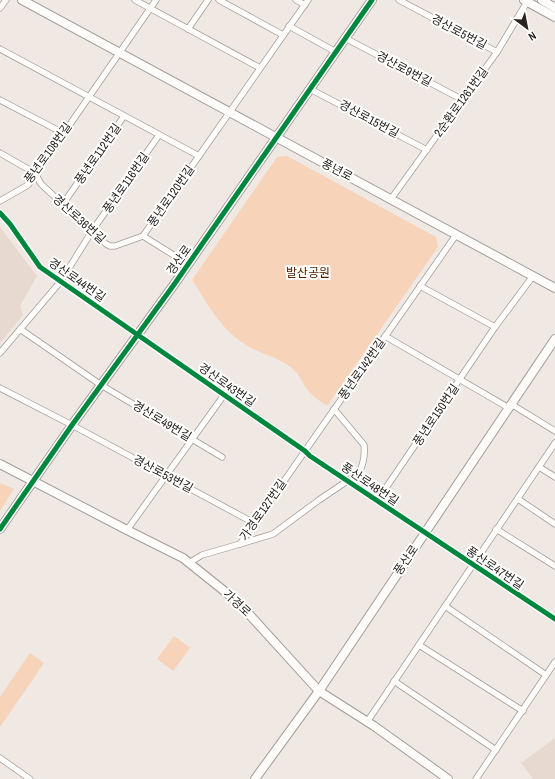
<svg xmlns="http://www.w3.org/2000/svg" width="555" height="779" font-family="'Archivo Narrow','Noto Sans KR',sans-serif">
<rect width="100%" height="100%" fill="#f0e8e3"/>
<g fill="#e7d9d0">
<polygon points="0,227 37,276 20,306 23,315 0,343"/>
<polygon points="555,738 555,779 533,779 521,763"/>
</g>
<g fill="#f7d3ba">
<path d="M287,156L436,237L438,247L327,406C322,402 315,398 310,393C304,386 301,377 294,370C283,359 265,355 251,348C221,331 210,307 192,280L277,157Z"/>
<polygon points="0,483 14,489 0,511"/>
<polygon points="174,636 190,648 173,671 157,659"/>
<polygon points="30,653 44,663 0,727 0,697"/>
</g>
<g fill="none" stroke-linecap="round" stroke-linejoin="round">
<g stroke="#a29d99" stroke-width="7">
<g id="street">
<polyline points="135,0 260,68"/>
<polyline points="219,0 283,35"/>
<polyline points="296,0 305,5"/>
<polyline points="399,0 497,52"/>
<polyline points="0,8 6,0"/>
<polyline points="289,26 336,52"/>
<polyline points="188,29 208,0"/>
<polyline points="345,38 463,100"/>
<polyline points="0,49 199,156"/>
<polyline points="310,89 427,150"/>
<polyline points="0,100 63,133"/>
<polyline points="0,153 35,173 41,184 106,244 110,246 115,246 143,236 188,264"/>
<polyline points="391,199 497,52 527,2"/>
<polyline points="0,201 28,185 156,0"/>
<polyline points="63,204 124,116"/>
<polyline points="0,213 10,224 40,267 305,451 310,456 555,619"/>
<polyline points="143,236 308,0"/>
<polyline points="420,286 495,327"/>
<polyline points="20,329 101,385 222,457"/>
<polyline points="385,336 509,408"/>
<polyline points="0,353 61,281 92,231 159,135"/>
<polyline points="0,388 72,425 254,523"/>
<polyline points="511,404 555,431"/>
<polyline points="539,467 555,477"/>
<polyline points="518,499 555,524"/>
<polyline points="377,501 495,327 533,276"/>
<polyline points="496,529 555,566"/>
<polyline points="127,530 224,395"/>
<path d="M240,544L273,534L319,500L359,473C363,465 365,454 364,445L334,409"/>
<polyline points="189,563 202,555 240,544 456,235"/>
<polyline points="445,606 546,675"/>
<polyline points="419,645 523,711"/>
<polyline points="394,681 496,750"/>
<polyline points="367,722 555,443"/>
<polyline points="0,758 30,779"/>
<polyline points="476,779 555,662"/>
</g>
</g>
<g stroke="#a29d99" stroke-width="10">
<g id="secondary">
<polyline points="22,0 555,288"/>
<polyline points="524,0 555,17"/>
<polyline points="542,0 555,8"/>
<polyline points="0,464 127,530 183,558 238,602 319,691 374,726 448,779"/>
<polyline points="0,529 72,425 173,286 372,0"/>
<polyline points="255,779 319,691 555,339"/>
</g>
</g>
<use href="#street" stroke="#fdfcfb" stroke-width="5.5"/>
<use href="#secondary" stroke="#fdfcfb" stroke-width="8"/>
<g stroke="#fff" stroke-width="8">
<g id="cycleway">
<polyline points="0,213 10,224 40,267 305,451 310,456 555,619"/>
<polyline points="0,529 72,425 173,286 372,0"/>
</g>
</g>
<use href="#cycleway" stroke="#00873e" stroke-width="5"/>
</g>
<g text-anchor="middle" dominant-baseline="central" stroke-width="4" stroke-linejoin="round" paint-order="stroke">
<g font-size="12" fill="#292420" stroke="#fff">
<text transform="translate(459 32) rotate(28)">경산로5번길</text>
<text transform="translate(404 69) rotate(28)">경산로9번길</text>
<text transform="translate(461 102) rotate(-54)">2순환로1261번길</text>
<text transform="translate(369 119) rotate(28)">경산로15번길</text>
<text transform="translate(48 153) rotate(-54)">풍년로108번길</text>
<text transform="translate(98 154) rotate(-55)">풍년로112번길</text>
<text transform="translate(337 170) rotate(28)">풍년로</text>
<text transform="translate(126 183) rotate(-55)">풍년로116번길</text>
<text transform="translate(171 196) rotate(-55)">풍년로120번길</text>
<text transform="translate(79 219) rotate(42)">경산로36번길</text>
<text transform="translate(179 260) rotate(-55)">경산로</text>
<text transform="translate(77 280) rotate(35)">경산로44번길</text>
<text transform="translate(362 369) rotate(-55)">풍년로142번길</text>
<text transform="translate(227 385) rotate(35)">경산로43번길</text>
<text transform="translate(436 415) rotate(-56)">풍년로150번길</text>
<text transform="translate(162 421) rotate(31)">경산로49번길</text>
<text transform="translate(163 474) rotate(28)">경산로53번길</text>
<text transform="translate(370 484) rotate(34)">풍산로48번길</text>
<text transform="translate(263 510) rotate(-55)">가경로127번길</text>
<text transform="translate(406 560) rotate(-56)">풍산로</text>
<text transform="translate(495 568) rotate(34)">풍산로47번길</text>
<text transform="translate(237 603) rotate(43)">가경로</text>
</g>
<g font-size="12" fill="#502500" stroke="#fff">
<text x="308" y="273">발산공원</text>
</g>
</g>
<g transform="translate(527 28) rotate(148)" stroke="#ffffff" stroke-width="3" paint-order="stroke">
<path d="M0-3L7 15L0 10L-7 15Z" fill="#292420"/>
<text y="-6" font-size="11" font-weight="bold" text-anchor="middle" fill="#292420">N</text>
</g>
</svg>
